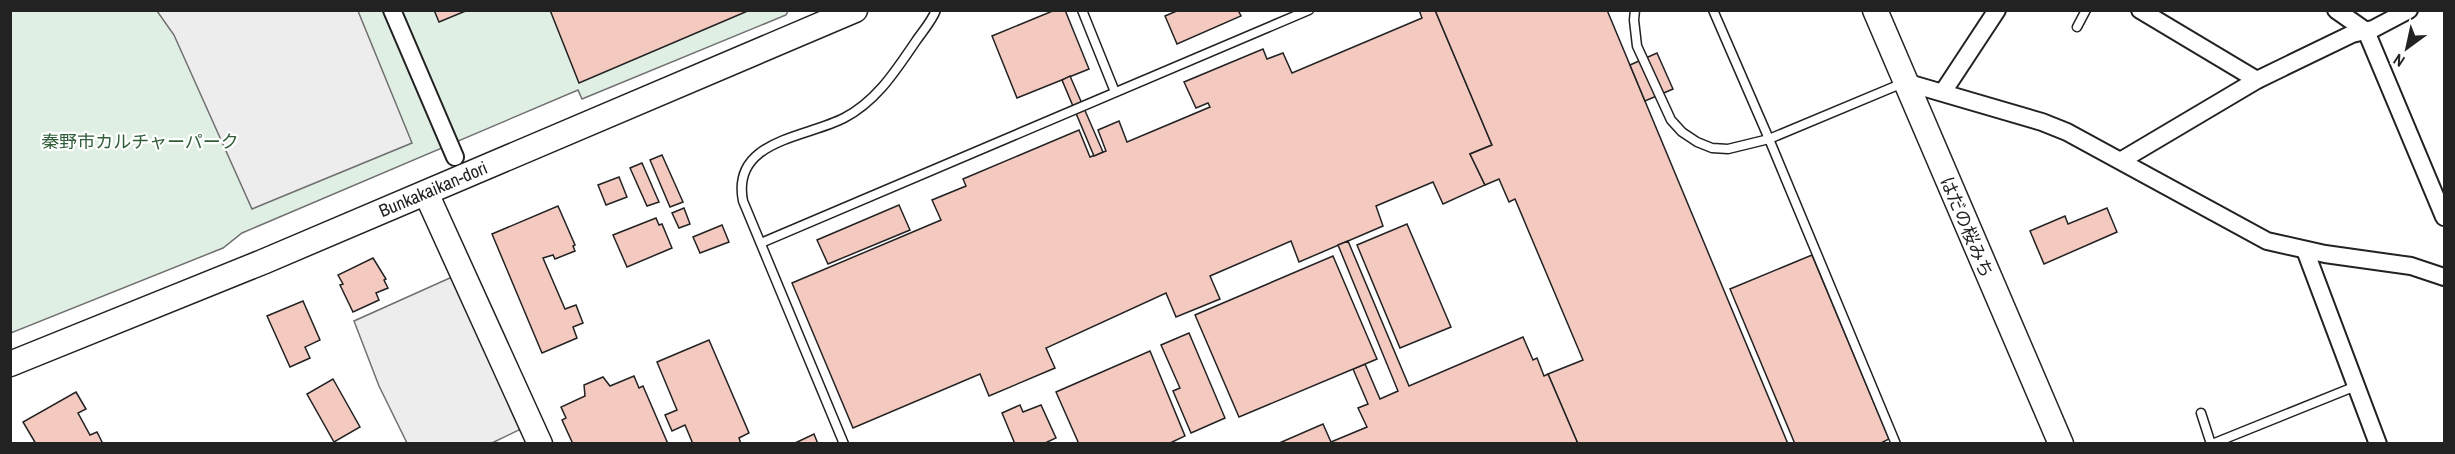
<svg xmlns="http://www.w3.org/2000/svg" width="2455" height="454" font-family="'Archivo Narrow','Noto Sans JP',sans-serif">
<rect width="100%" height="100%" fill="#fff"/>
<polygon fill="#e0efe3" stroke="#6f6f6f" stroke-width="1.5" points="11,11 788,11 786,15 582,99 578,90 242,233 223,248 11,333"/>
<g fill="#ededed" stroke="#6f6f6f" stroke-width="1.5">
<polygon points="157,11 358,11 412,143 252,209 174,35"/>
<polygon points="452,277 525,427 492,443 407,443 379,386 354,321"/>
</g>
<g fill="#f3c9c0" stroke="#222" stroke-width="1.5">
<polygon points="434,10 468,10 439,22"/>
<polygon points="550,10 750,10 579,83"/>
<polygon points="1055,10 1065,10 1089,69 1017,98 992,36"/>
<polygon points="1179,10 1238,10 1241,16 1177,44 1165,16"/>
<polygon points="1419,10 1435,10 1492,145 1470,154 1485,185 1443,204 1433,182 1376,206 1383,226 1299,262 1291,241 1210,276 1220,299 1176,317 1166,293 1046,348 1055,368 989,396 980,374 853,428 792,283 941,220 932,200 966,186 963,179 1079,130 1090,157 1106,151 1098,130 1119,121 1127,142 1210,107 1208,103 1196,108 1184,82 1263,49 1267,59 1283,53 1292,73 1422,18"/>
<polygon points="1435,10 1607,10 1788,444 1578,444 1548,374 1583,360 1515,199 1509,202 1499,179 1485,185 1470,154 1492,145"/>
<polygon points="1657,53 1673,89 1645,101 1630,65"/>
<polygon points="1070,76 1103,152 1094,156 1062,80"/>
<polygon points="662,155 683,202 670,207 650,160"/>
<polygon points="642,163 659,202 647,206 630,168"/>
<polygon points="619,177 627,197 606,205 598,185"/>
<polygon points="899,205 910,230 828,264 817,240"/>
<polygon points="558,206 575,245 573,246 575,251 555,259 553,255 543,258 565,309 576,305 583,323 573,327 577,338 542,353 492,234"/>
<polygon points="684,208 690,224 679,228 672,213"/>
<polygon points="2107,208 2117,232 2044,264 2030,231 2065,216 2068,224"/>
<polygon points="656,218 659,225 662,224 672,248 627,267 613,235"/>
<polygon points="1407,224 1451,327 1400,348 1357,245"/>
<polygon points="722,225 729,242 700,253 693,237"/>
<polygon points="1348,241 1409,386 1523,337 1533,360 1537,358 1544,376 1548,374 1578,444 1277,444 1323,424 1331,442 1367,427 1358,408 1368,404 1353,369 1365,364 1380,399 1398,391 1338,245"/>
<polygon points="1812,255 1889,439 1879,444 1795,444 1730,289"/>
<polygon points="1333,256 1377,359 1239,417 1195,315"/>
<polygon points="373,258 386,279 384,280 388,288 376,293 379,300 353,312 340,285 343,284 338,275"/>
<polygon points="303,301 320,340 305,347 310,358 290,367 267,316"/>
<polygon points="1189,333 1225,418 1191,433 1173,391 1180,388 1161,345"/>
<polygon points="709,340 749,433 739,438 741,444 693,444 685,425 672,431 665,415 677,410 657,362"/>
<polygon points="1150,351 1185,436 1168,444 1079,444 1056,392"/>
<polygon points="634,376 639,388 643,386 668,444 573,444 562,420 566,418 561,407 585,396 584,385 603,377 610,386"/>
<polygon points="333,379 360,427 334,442 307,394"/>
<polygon points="76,392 86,409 78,413 90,435 97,432 103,444 36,444 23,422"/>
<polygon points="1020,405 1023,412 1041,405 1056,438 1043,444 1015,444 1002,413"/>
<polygon points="814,434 818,444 793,444"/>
</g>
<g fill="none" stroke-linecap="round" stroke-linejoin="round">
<g stroke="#222" stroke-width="11">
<g id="lane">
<polyline points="1082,10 1115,92"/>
<polyline points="1635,10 1634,20 1637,46 1671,120 1682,132 1697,142 1712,148 1728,149 1769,139 1903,83"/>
<polyline points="1713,10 1769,139 1896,444"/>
<polyline points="2077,27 2086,10"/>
<polyline points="761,243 1309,10"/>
<polyline points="2201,413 2211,444"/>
<path d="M844,444L743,201C731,140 805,138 844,118C877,101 896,70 916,41C922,32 932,21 936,10"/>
<polyline points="2212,444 2356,386"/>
</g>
</g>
<g stroke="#222" stroke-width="20">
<g id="street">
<polyline points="392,10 455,157"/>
<polyline points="2140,10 2257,80"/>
<polyline points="2336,10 2366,31 2444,217"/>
<polyline points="1905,82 2042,122 2067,132 2267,241 2325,254 2411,266 2444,277"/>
<polyline points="1943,92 1997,10"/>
<polyline points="2122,160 2257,80 2352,34 2373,29 2409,10"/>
<polyline points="2305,250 2378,444"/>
</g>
</g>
<g stroke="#222" stroke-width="27">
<g id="secondary">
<polyline points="1875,10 2061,444"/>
<polyline points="426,193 540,444"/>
<polyline points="10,364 265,261 855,10"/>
</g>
</g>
<use href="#lane" stroke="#fff" stroke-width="8"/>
<use href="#street" stroke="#fff" stroke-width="16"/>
<use href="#secondary" stroke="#fff" stroke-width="24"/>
</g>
<g text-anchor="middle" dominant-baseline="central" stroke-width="4.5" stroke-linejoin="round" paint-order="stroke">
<g font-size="18" fill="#2f5e38" stroke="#fff">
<text x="140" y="141">秦野市カルチャーパーク</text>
</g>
<g font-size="18" fill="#222" stroke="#fff">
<text transform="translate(433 189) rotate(-23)">Bunkakaikan-dori</text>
<text transform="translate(1967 227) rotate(67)">はだの桜みち</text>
</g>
</g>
<rect width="2455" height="454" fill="none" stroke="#222222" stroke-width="24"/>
<g transform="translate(2407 48) rotate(213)" stroke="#ffffff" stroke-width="4.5" paint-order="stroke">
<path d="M0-4.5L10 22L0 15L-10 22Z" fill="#222222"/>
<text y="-9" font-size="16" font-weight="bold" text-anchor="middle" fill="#222222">N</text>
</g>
</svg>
